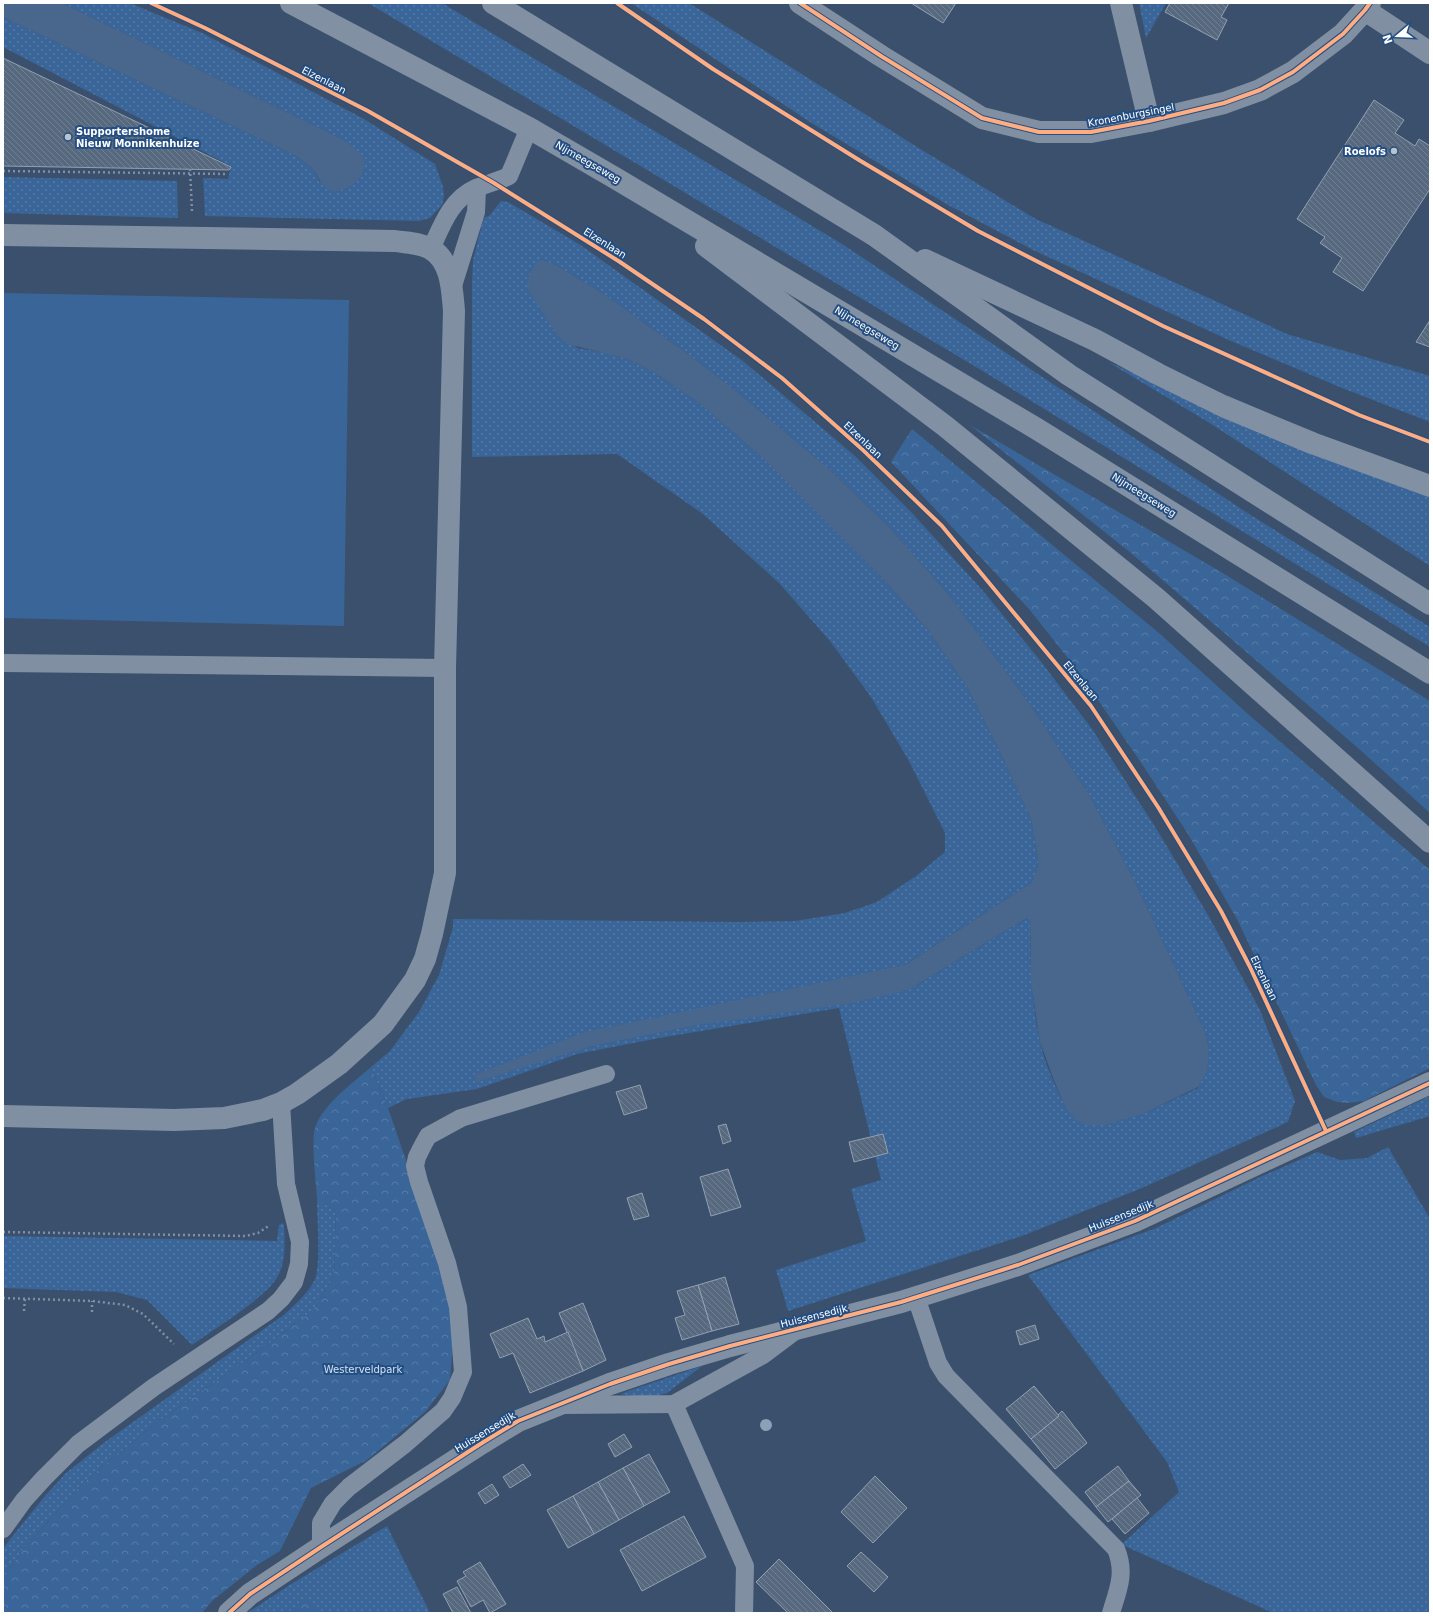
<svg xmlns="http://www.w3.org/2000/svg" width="1433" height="1616" font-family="'DejaVu Sans',sans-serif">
<defs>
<pattern id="green-dots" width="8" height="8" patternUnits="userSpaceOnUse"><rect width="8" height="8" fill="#396599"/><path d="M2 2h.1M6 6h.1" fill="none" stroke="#577ca8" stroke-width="1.8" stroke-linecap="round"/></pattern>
<pattern id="forest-crowns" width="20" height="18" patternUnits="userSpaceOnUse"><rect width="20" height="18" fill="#396599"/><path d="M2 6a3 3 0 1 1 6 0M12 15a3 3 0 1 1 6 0" fill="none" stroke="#577ca8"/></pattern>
<pattern id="building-back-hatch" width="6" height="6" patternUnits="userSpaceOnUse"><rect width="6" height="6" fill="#57697f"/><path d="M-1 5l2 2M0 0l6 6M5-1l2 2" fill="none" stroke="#708092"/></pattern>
</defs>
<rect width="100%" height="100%" fill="#3a506c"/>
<g fill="url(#green-dots)" fill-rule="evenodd">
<polygon points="62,3 130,3 202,33 364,119 435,164 443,187 444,196 442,205 430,218 419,221 205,216 203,178 228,179 231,166 3,47 3,17 298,157 313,169 320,182 340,138"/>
<polygon points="368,3 442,3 842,244 1249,514 1430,627 1430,647 981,370"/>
<polygon points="631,3 689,3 917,147 1034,218 1287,334 1430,376 1430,422 1342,388 1231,341 1035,251 948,205 810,122"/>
<polygon points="1139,3 1166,3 1146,38"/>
<polygon points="3,177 177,181 178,218 3,213"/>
<path d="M501,201L508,202L579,244L743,361L855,456L912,513L984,592L1039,659L1092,729L1159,833L1208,915L1260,1010L1295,1101L1288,1122L1142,1188L1022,1236L788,1311L776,1270L866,1241L851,1189L881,1180L839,1008L659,1038L577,1054L477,1089L407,1099L388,1108L371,1067L390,1051L419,1012L439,975L453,927V919L739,922L795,921L845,913L877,902L916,876L945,852V833L909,761L871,697L830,641L779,583L703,514L617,454L472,457V283L473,260L483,220L485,217L489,216ZM540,259L556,265L604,294L699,362L742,396L829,469L890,528L950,596L1029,703L1090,796L1137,886L1205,1032L1209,1051L1198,1088L1145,1113L1065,1107C1056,1086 1044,1063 1040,1041C1031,1000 1030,958 1030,916L908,990L692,1026L589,1047L476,1081L474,1075L846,979L905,965L1031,883L1039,865L1031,819L999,750L967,687L928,630L883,579L766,461L699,403L652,371L628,359L601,352L577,348L540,306L527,288Z"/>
<polygon points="1108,362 1229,414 1430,493 1430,566 1208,422"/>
<polygon points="1430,1096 1430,1116 1356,1138 1354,1132"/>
<polygon points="1388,1147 1430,1219 1430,1613 1273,1613 1127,1547 1121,1545 1179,1492 1167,1462 1028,1275 1156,1228 1258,1178 1317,1152 1340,1160 1367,1158"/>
<path d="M317,1199L336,1211L334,1276L313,1310L251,1357L160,1420L85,1481L23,1549L3,1579V1548L45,1496L66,1473L105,1442L285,1314C295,1304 309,1293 315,1279C321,1263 317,1218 317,1199Z"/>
<path d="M283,1223L284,1225C285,1241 286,1261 278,1276C266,1298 214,1329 192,1345L147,1300L116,1292L3,1288V1236L277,1241L279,1225Z"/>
<polygon points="702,1366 667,1393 650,1398 620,1394"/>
<polygon points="387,1526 430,1613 319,1613 308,1598 287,1613 247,1613 288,1586"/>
</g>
<g fill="url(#forest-crowns)">
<polygon points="970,425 1221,572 1430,701 1430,813 1358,748 1131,553"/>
<polygon points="912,429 1159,633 1249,715 1430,870 1430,1068 1364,1101 1348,1103 1337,1102 1324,1097 1316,1085 1238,921 1188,834 1140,761 1078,671 1029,609 891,462"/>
<path d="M371,1067L388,1108L456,1305L450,1380L425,1412L367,1460L311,1488L280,1551L257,1565L212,1601L202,1613H3V1579L23,1549L85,1481L160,1420L251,1357L313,1310L334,1276L336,1211L317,1199C316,1181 311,1143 315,1128C322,1105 354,1082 371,1067Z"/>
<polygon points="308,1597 319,1613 287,1613"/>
</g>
<polygon fill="#396599" points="3,293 349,300 344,626 3,618"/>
<g fill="#49678c">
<path d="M3,3H62L340,138C348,144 361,150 364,161C368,176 344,196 330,190C320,185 318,175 312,168C308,164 302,161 298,157L3,17Z"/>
<path d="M540,259L556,265L604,294L699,362L742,396L829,469L890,528L950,596L1029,703L1090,796L1137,886L1205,1032L1209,1050L1207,1071L1198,1087L1145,1113L1105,1125H1086L1076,1120L1065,1107L1053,1078L1040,1042L1031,982L1030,916L908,990L852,1003L692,1026L589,1047L476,1082L474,1075L585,1032L905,965L1031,883L1039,865L1031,819L999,750L967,687L928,630L883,579L766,461L699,403L652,371L628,359L567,344L557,335L527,288C527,276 532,268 540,259Z"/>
</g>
<g fill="url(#building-back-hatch)" stroke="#93a0b1">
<polygon points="911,3 956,3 943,23"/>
<polygon points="1170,3 1229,3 1221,17 1227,20 1217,40 1165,12"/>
<polygon points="3,58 231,167 230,169 229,170 3,166"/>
<polygon points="1374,100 1404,120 1395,133 1415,146 1419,139 1430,146 1430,189 1363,291 1333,272 1342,258 1320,243 1325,237 1297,219"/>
<polygon points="1430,320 1430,347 1416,342"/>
<polygon points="640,1085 647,1108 624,1115 616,1092"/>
<polygon points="726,1124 731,1141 723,1144 718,1126"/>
<polygon points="883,1134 888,1153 854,1162 849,1142"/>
<polygon points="728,1169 741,1207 711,1216 700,1177"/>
<polygon points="642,1193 649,1216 634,1220 627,1198"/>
<polygon points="725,1277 739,1324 712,1331 698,1285"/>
<polygon points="698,1285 712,1331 682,1340 675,1318 685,1315 677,1291"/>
<polygon points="583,1303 606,1360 583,1371 559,1313"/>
<polygon points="528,1318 537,1339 544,1336 545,1342 568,1332 583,1371 530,1393 513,1353 500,1358 490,1334"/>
<polygon points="1035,1325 1039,1339 1020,1345 1016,1331"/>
<polygon points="1034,1386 1059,1416 1031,1439 1006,1409"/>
<polygon points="1062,1411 1087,1443 1055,1469 1031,1439 1059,1416 1058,1415"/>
<polygon points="624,1434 632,1447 615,1457 608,1444"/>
<polygon points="649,1454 670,1492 644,1506 623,1468"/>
<polygon points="523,1464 531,1475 510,1488 503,1477"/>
<polygon points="1118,1466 1129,1481 1096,1507 1085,1492"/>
<polygon points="623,1468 644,1506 619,1520 598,1482"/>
<polygon points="875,1476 907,1508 873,1543 841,1512"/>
<polygon points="1129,1481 1141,1495 1108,1522 1096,1507"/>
<polygon points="598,1482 619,1520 594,1534 573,1496"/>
<polygon points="492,1484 499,1495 485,1504 478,1493"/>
<polygon points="573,1496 594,1534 568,1548 547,1510"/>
<polygon points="1137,1498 1149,1513 1125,1534 1112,1519"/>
<polygon points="684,1516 706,1557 642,1591 620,1550"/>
<polygon points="861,1552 888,1577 874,1592 847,1566"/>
<polygon points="779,1559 833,1613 788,1613 756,1582"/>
<polygon points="480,1562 506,1604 490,1613 483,1600 471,1607 457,1581 466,1576 463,1572"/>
<polygon points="457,1587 471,1613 453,1613 443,1594"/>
</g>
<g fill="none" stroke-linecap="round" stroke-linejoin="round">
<g stroke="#8090a2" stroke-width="2.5" stroke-dasharray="2 3" stroke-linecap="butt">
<polyline points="190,169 192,211"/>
<polyline points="3,171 228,174"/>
<polyline points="3,1232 246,1236 258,1233 270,1225"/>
<polyline points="3,1298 92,1301 125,1305 143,1314 174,1344"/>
<polyline points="24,1311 25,1298"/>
<polyline points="92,1312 92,1301"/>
</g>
<g stroke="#8090a2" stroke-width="18">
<path d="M431,249C442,225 451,199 476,188C487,184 498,181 509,176L529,128"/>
<polyline points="452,289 476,212 477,188"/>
<polyline points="3,663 445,668"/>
<path d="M916,1297L938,1363L946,1376L1116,1549C1126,1573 1118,1590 1111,1613"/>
<polyline points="674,1404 745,1566 744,1613"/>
<polyline points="563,1405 674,1404 763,1355 795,1331"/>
<polyline points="3,1529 24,1500 44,1478 78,1444 154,1387 268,1311 281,1299 294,1282 299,1264 300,1242 286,1184 281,1103"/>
<polyline points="321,1547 321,1523 333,1503 349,1487 405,1444 443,1411 452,1398 463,1372 458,1307 447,1263 419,1182 415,1166 417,1157 423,1145 428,1136 461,1118 606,1074"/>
</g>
<g stroke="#8090a2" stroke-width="22">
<polyline points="800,3 881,56 982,118 1039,132 1091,132 1149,121 1224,103 1260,90 1293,72 1343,34 1365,10 1370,3"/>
<polyline points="1121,3 1149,121"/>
<polyline points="1365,10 1430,53"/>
<path d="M3,235L395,241C407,243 421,243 431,249C452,262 452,290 454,311L445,668V873L432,934L425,959L415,980L383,1024L339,1064L297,1094L281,1103L263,1110L224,1118L174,1120L3,1116"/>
<polyline points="229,1613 250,1594 321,1547 482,1443 518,1421 610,1384 669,1364 730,1346 901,1302 1018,1265 1135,1221 1430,1083"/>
</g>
<g stroke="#8190a2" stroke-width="22">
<polyline points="291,3 529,128 615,178 1037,429 1430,673"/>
<polyline points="493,3 874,235 1069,375 1430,604"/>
<polyline points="706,246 945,426 1156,598 1430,842"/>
<polyline points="925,260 1095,340 1158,374 1223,406 1312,443 1430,486"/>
</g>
<g stroke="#244e82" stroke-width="6">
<g id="cycleway">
<polyline points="151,3 205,28 368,111 494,183 620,262 704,319 782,378 863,450 942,526 1091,706 1158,807 1221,911 1250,967 1326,1131"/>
<polyline points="617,3 713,69 859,160 978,231 1163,326 1359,415 1430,442"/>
<polyline points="800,3 881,56 982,118 1039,132 1091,132 1149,121 1224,103 1260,90 1293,72 1343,34 1365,10 1370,3"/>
<polyline points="229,1613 250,1594 321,1547 482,1443 518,1421 610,1384 669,1364 730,1346 901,1302 1018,1265 1135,1221 1430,1083"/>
</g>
</g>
<use href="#cycleway" stroke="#ffac80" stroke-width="4"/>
</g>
<circle fill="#8ca0b8" cx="766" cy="1425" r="6"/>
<g fill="#bac2cc" stroke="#244e82" stroke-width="1.5">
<circle cx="68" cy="137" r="4"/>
<circle cx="1394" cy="151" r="4"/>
</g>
<g text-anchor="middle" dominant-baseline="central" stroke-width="4" stroke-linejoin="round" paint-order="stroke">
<g font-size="10" fill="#fff" stroke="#244e82">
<text transform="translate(324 80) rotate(27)">Elzenlaan</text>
<text transform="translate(1131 115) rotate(-11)">Kronenburgsingel</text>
<text transform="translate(588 162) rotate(30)">Nijmeegseweg</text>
<text transform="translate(605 243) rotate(32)">Elzenlaan</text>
<text transform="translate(867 328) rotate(31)">Nijmeegseweg</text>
<text transform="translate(863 440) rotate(43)">Elzenlaan</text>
<text transform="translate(1144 495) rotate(32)">Nijmeegseweg</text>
<text transform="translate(1081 681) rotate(50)">Elzenlaan</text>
<text transform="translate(1264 978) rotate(64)">Elzenlaan</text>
<text transform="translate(1121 1216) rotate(-22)">Huissensedijk</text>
<text transform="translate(814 1316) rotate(-14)">Huissensedijk</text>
<text transform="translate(485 1432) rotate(-31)">Huissensedijk</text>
</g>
<g font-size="10" font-weight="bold" fill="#fff" stroke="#244e82" text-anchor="start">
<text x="76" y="131">Supportershome<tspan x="76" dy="12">Nieuw Monnikenhuize</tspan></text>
<text x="1386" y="151" text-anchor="end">Roelofs</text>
</g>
<g font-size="10" fill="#d0e1f6" stroke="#244e82">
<text x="363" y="1369">Westerveldpark</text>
</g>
</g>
<rect width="1433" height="1616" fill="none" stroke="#ffffff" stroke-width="8"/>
<g transform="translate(1397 36) rotate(251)" stroke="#244e82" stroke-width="3" paint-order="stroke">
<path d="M0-3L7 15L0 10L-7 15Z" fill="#ffffff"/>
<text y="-6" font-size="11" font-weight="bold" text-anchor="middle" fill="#ffffff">N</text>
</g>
</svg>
